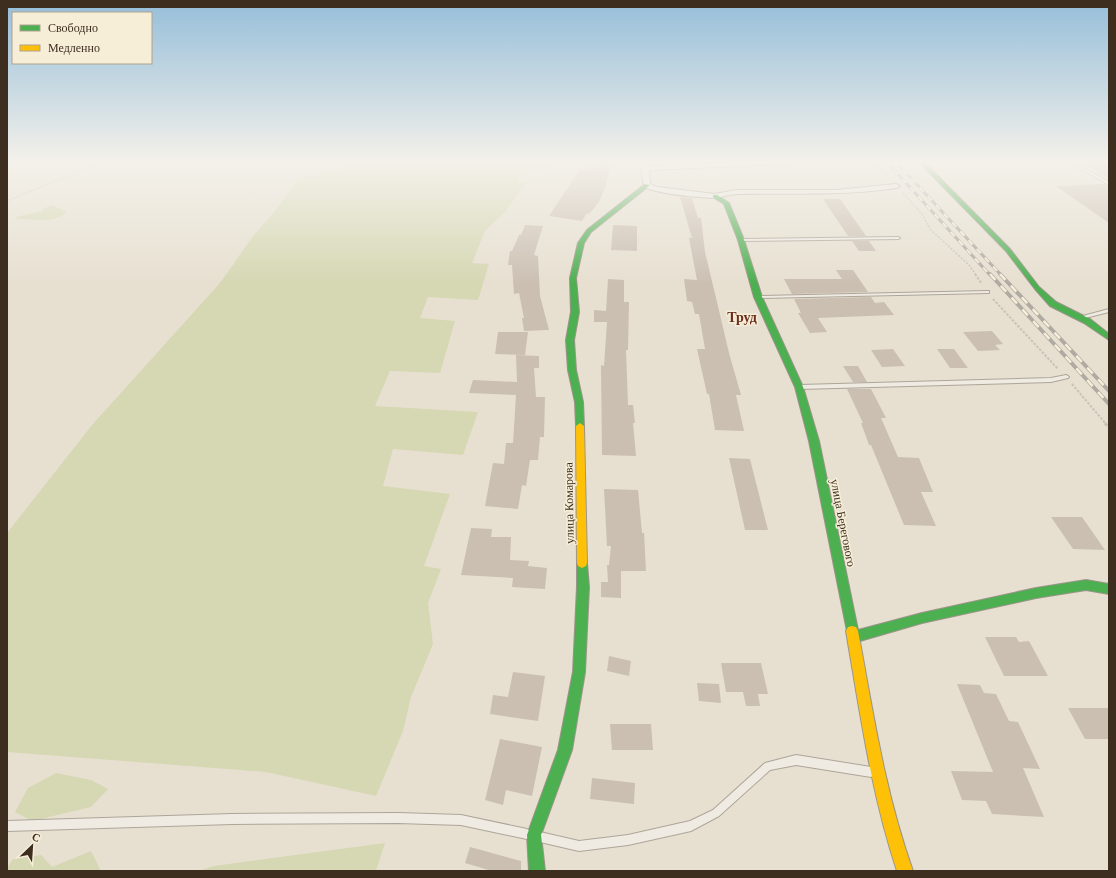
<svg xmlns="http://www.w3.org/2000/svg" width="1116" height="878" font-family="'Times New Roman',serif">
<rect width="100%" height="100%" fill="#e7e0d1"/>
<g fill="#d6d7b3">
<polygon points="360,161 550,161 546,169 522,168 517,181 527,182 504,213 485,231 472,263 489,264 478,300 428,297 420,318 455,321 440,373 390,371 375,406 478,412 463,455 393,449 383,486 450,494 424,566 441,569 428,603 433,644 411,697 403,731 376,796 266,772 7,752 7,533 92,425 220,283 253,236 275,211 298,179 344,168"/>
<path d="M52,205L67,212C55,224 31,219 14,219L20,216L43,211V209Z"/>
<polygon points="56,773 91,780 108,789 91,807 32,821 15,812 28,788"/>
<polygon points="385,843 376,871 198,871 214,866"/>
<polygon points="91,851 100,869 99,871 7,871 7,868 13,859 41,855 52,867"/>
</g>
<g fill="#cbbfb2">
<polygon points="1079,161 1109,161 1109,179"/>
<polygon points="599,163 611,164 605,188 599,202 589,214 587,213 582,221 549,216 580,169 588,170 589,167 598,168"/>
<polygon points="1105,184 1109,186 1109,223 1056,186"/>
<polygon points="680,197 692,198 698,218 701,218 705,252 717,302 729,353 741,395 736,395 744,431 715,430 709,394 707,394 697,349 705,349 699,314 695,314 692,302 687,301 684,279 697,280 689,238 692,238"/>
<polygon points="823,199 840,199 866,236 848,236"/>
<polygon points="525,225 543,226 534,255 538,256 540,296 549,330 524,331 522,318 524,318 519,293 514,294 512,265 508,265 510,251 512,251 519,235 521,235"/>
<polygon points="613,225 637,226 637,251 611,250"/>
<polygon points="852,241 869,241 876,251 859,251"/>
<polygon points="836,270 853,270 868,292 792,294 784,279 842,279"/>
<polygon points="608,279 624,280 624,302 629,302 628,350 626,350 628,405 633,405 635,423 633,423 636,456 602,455 601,365 604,366 607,322 594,322 594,310 606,311"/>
<polygon points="871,297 875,303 884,302 894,315 818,318 827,332 810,333 798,313 801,313 794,299"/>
<polygon points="992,331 1003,344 995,345 1000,350 978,351 963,332"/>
<polygon points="498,332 528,332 525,355 495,354"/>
<polygon points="893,349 905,366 882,367 871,350"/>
<polygon points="937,349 954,349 968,368 950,368"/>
<polygon points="516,355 539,356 539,368 534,368 536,397 545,397 544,437 540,437 538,460 530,460 526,486 522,485 518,509 485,506 493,463 504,464 506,443 513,443 516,395 469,393 473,380 517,382"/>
<polygon points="843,366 858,366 867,382 853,382"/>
<polygon points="847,389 871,389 886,418 881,418 898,457 919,458 933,492 921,492 936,526 904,525 871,445 869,445 861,423 863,423"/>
<polygon points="729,458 750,459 768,530 745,530"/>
<polygon points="604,489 638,490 642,533 644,533 646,571 621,571 621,598 601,597 601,582 608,582 607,565 609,565 611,546 607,546"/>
<polygon points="1051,517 1082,517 1105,550 1073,549"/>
<polygon points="471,528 492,529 491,537 511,537 510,560 529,561 528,566 547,568 545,589 512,587 513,578 461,575"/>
<polygon points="985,637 1016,637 1019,642 1029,641 1048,676 1004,676"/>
<polygon points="609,656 631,661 629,676 607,671"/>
<polygon points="721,663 761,663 768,694 758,694 760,706 746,706 743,692 726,692"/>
<polygon points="513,672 545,676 538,721 490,714 493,695 508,697"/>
<polygon points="697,683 719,684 721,703 699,701"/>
<polygon points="957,684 980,685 984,693 996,694 1009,721 1018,722 1040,769 1023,768 1044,817 992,814 986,801 962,800 951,771 993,772"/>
<polygon points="1068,708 1109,708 1109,739 1085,739"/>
<polygon points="610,724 651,724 653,750 612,750"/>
<polygon points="500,739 542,747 532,796 506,790 503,805 485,800"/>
<polygon points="592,778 635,783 634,804 590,799"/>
<polygon points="470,847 521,861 521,871 492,871 465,863"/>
</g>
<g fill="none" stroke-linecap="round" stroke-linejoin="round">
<g stroke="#ada599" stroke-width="2">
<g id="lane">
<polygon points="1069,161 1072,161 1109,182 1109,185 1069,162"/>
<polygon points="898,237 900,238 899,239 741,241 739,240 741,239"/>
<polygon points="987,291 989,291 989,293 758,298 756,297 758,296"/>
<polygon points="1109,309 1109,312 1081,319 1079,318 1079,317"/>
<polygon points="1066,375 1068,376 1069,377 1068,378 1051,382 800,389 797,387 800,385 1051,378"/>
<polygon points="796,755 871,767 874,769 876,772 874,775 871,777 796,765 770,770 719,816 691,831 628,845 579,851 540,842 537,840 535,837 537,834 540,832 579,841 628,835 690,821 713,810 765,763"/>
<polygon points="398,813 461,815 527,829 530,831 532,834 530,837 527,839 461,825 398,823 232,824 7,831 7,821 232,814"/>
</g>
</g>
<g stroke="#ada599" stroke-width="2">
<path id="street" d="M641,161H647L648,166L767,161H810L807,163L649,170L650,184L657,187L715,194L736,190H836L896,184L900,186L896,188C843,196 791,193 737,194C729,194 721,198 713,198C695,197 660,194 644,187L641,168Z"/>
</g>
<g stroke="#9c958a" stroke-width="2">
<g id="fast">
<polygon points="918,161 923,161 1010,249 1039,287 1056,302 1090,319 1109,334 1109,340 1084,323 1050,306 1035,289 1006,251"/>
<polygon points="645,184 650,185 591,232 584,243 576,278 579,312 574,340 576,370 583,402 584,426 580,429 576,426 575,402 568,370 566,340 571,312 570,278 578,243 587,230"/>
<polygon points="713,195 717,195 729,203 744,240 762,297 803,387 819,441 858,630 922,613 1036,588 1086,580 1109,584 1109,594 1086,590 1036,598 922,623 853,643 849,641 809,441 795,387 754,297 738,240 724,204 713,197"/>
<polygon points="582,558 586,560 587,563 589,587 585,672 572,750 541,835 545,871 529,871 527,835 558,750 573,672 577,587 577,563 578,560"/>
</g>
</g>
<g stroke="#9c958a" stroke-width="2">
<g id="slow">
<polygon points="580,423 584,426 587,563 586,566 582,568 578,566 577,563 576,426"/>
<path d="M852,626L856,627L858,631C873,712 885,793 913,871H897C871,793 860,712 846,631L848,627Z"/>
</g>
</g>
<g stroke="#c8c2b9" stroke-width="1.5" stroke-dasharray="2 1.5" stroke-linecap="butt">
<polyline points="875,161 887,177"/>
<polyline points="903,193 922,214 931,230 969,265 976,275"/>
<polyline points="7,201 104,161"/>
</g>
<g stroke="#c8c2b9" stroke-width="2" stroke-dasharray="2.5 1.5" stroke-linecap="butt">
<polyline points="975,274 982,284"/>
<polyline points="993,299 1058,369"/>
<polyline points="1072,384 1106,424"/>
</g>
<polyline stroke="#c8c2b9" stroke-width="3" stroke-dasharray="3.5 2" stroke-linecap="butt" points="1105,423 1109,428"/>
<use href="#lane" fill="#efebe3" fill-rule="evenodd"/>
<use href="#street" fill="#efebe3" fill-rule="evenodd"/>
<use href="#fast" fill="#4caf50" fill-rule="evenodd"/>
<use href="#slow" fill="#ffc107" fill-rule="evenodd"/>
<g stroke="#afaaa2" stroke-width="3">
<g id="rail-far1">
<polyline points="886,161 990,275"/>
<polyline points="895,161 1001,275"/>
</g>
</g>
<g stroke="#afaaa2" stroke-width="4">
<g id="rail">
<polyline points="990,274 1109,404"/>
<polyline points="1000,274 1109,391"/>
</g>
</g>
<use href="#rail-far1" stroke="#f7eed8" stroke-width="2" stroke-dasharray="6" stroke-linecap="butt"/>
<use href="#rail" stroke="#f7eed8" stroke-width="2.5" stroke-dasharray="8" stroke-linecap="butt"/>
</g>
<linearGradient id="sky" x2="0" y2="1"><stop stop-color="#96bed9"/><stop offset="0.57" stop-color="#f4f1ea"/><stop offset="1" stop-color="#f4f1ea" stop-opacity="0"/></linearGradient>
<rect width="1116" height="284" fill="url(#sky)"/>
<g text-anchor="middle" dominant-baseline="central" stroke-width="3" stroke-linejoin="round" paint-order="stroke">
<g font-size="12" fill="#3d2e20" stroke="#f7eed8">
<text transform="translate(569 503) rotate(-91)">улица Комарова</text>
<text transform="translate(843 523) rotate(79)">улица Берегового</text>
</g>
<g font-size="14" font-weight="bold" fill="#6b2e1e" stroke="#f7eed8">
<text x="742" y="317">Труд</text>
</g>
</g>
<rect width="1116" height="878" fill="none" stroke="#3d2e20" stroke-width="16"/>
<rect x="12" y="12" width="140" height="52" fill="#f7eed8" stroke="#ada18e"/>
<rect x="20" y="25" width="20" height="6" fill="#4caf50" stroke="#ada18e"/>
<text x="48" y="32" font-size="12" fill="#3d2e20">Свободно</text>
<rect x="20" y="45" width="20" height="6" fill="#ffc107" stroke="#ada18e"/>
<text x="48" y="52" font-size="12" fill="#3d2e20">Медленно</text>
<g transform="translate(32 846) rotate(25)" stroke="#f7eed8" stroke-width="3" paint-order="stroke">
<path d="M0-3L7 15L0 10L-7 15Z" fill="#3d2e20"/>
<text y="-6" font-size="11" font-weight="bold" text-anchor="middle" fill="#3d2e20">С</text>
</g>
</svg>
